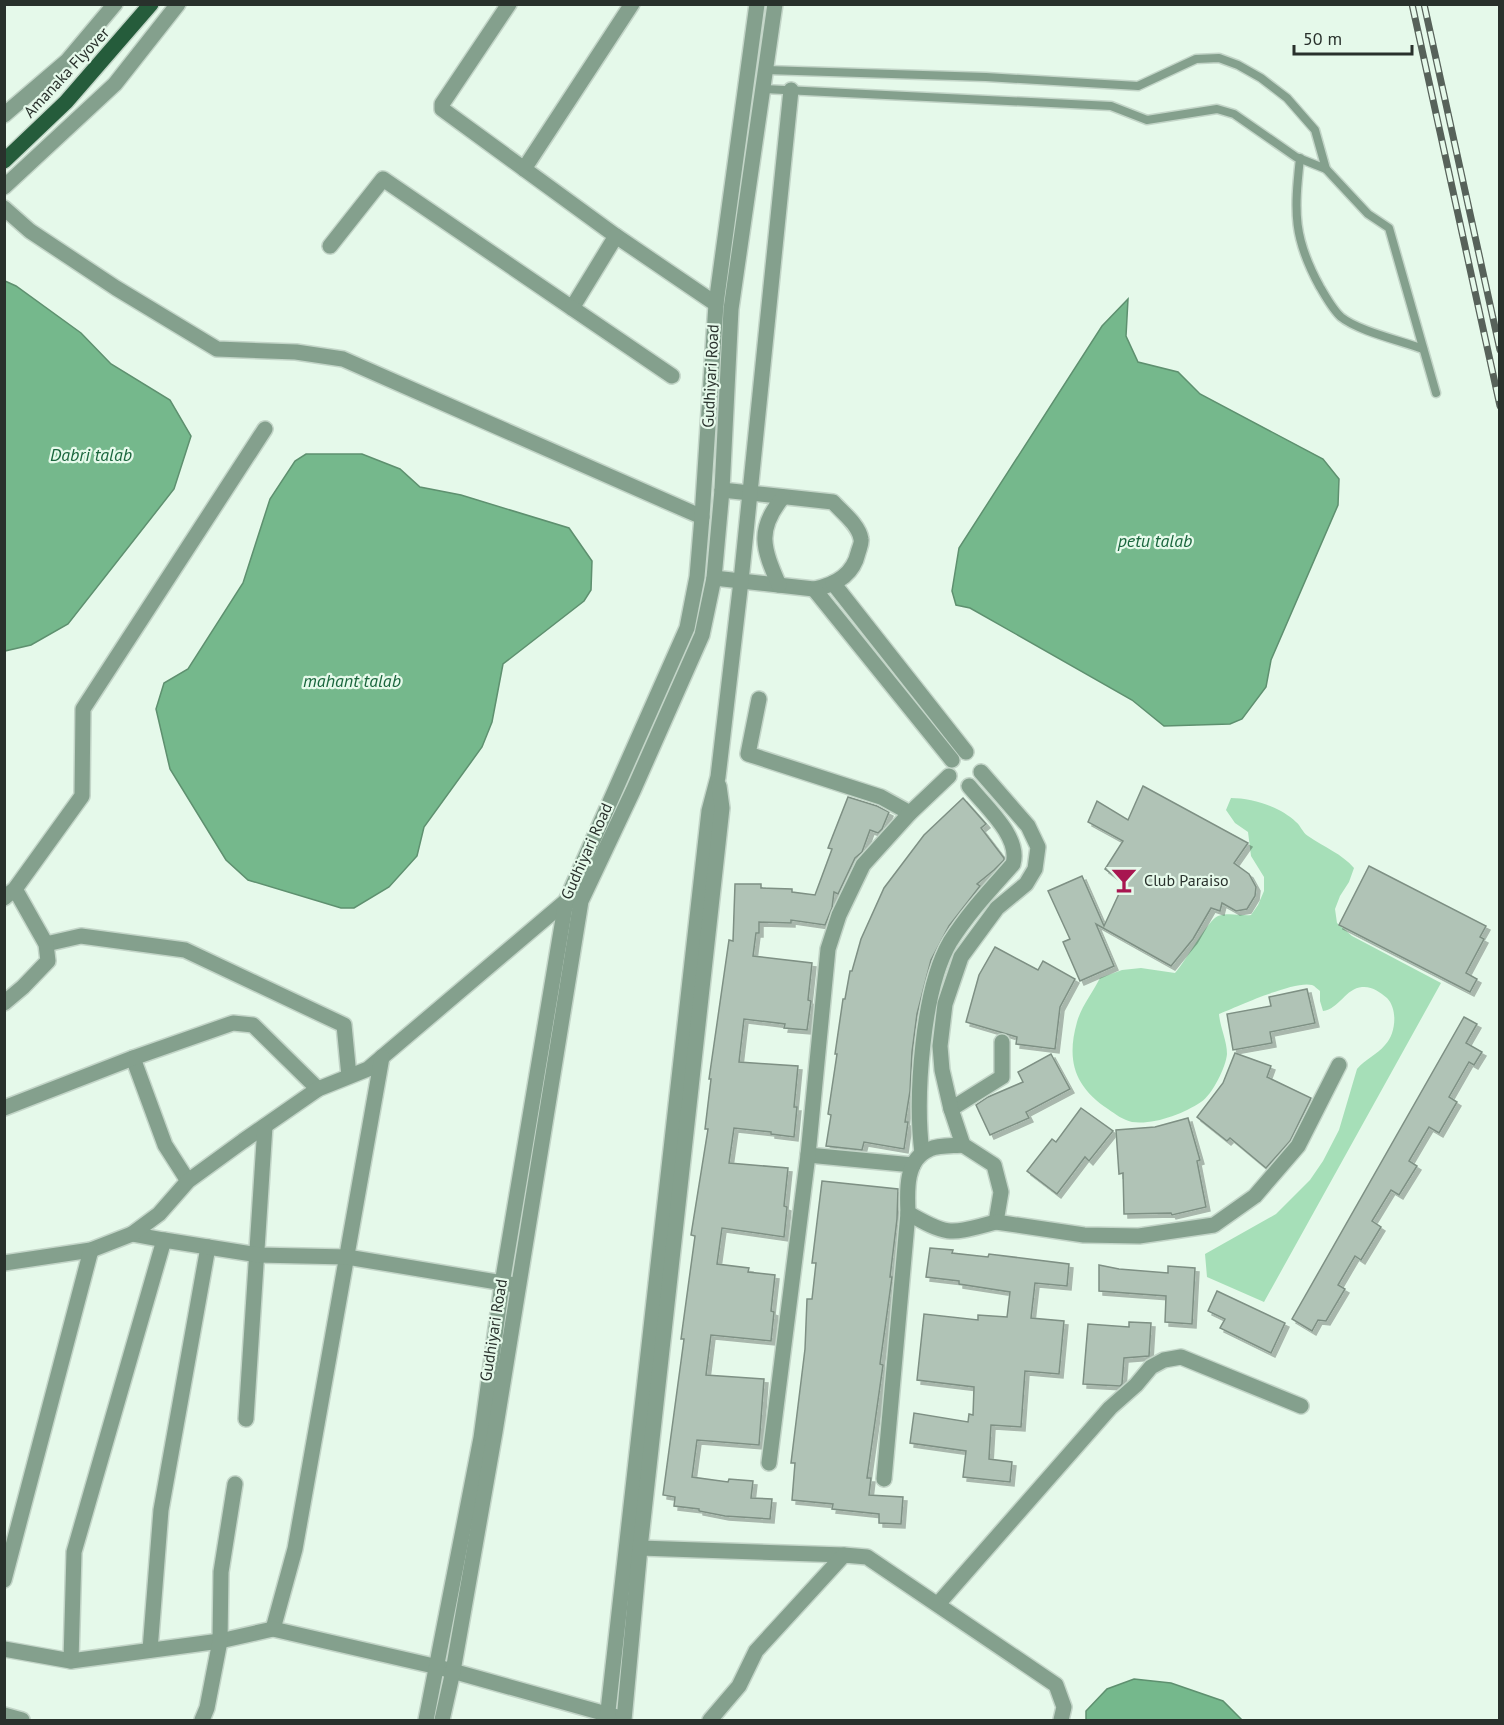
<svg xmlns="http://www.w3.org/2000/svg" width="1504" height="1725" font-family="'PT Sans',sans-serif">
<defs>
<filter id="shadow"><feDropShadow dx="4" dy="4" stdDeviation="0" flood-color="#0004"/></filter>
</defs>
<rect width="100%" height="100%" fill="#e5f9ea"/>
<path fill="#a6dfb8" d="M1231,798C1252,798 1281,807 1296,822C1301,826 1302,832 1308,836C1324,847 1342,854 1354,868L1349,882L1340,896L1335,909L1337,923L1352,936L1441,983L1264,1302L1207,1277L1205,1254L1276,1214L1310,1180L1323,1161L1339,1130L1357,1069C1365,1059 1377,1055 1385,1045C1396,1034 1398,1009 1387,998C1380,992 1372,986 1362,987C1346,988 1339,1009 1323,1011L1320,1001V991C1317,989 1315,986 1312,985C1295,980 1236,1007 1219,1014C1220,1027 1227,1041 1227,1054C1226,1067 1212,1095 1201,1102C1183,1114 1154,1125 1132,1122C1123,1120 1115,1114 1108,1109C1075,1087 1066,1061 1077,1022C1081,1007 1093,992 1100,978L1122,970L1141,968L1175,973C1187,960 1207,921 1218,916C1227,912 1241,916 1251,915L1258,905L1264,891V877L1251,856L1248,832L1235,823L1226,810Z"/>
<g fill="#75b88c" stroke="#5e906f" stroke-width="1.5">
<polygon points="5,281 16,286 81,333 111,364 170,400 191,436 174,489 68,624 31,645 5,651"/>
<polygon points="1128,299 1126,336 1138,362 1178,372 1200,394 1323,459 1339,479 1338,505 1271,660 1266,687 1242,719 1230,724 1164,726 1132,700 970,608 956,605 952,591 959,548 1102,326"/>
<polygon points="306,454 362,454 400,469 420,487 461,495 569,528 592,561 591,590 584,601 503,664 492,722 482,747 424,827 417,856 389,887 354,908 341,908 248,880 226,860 170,769 156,709 164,683 188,669 243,583 270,499 295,461"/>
<polygon points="1134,1679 1171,1683 1223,1701 1242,1720 1086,1720 1086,1711 1107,1689"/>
</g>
<g fill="#b0c3b6" stroke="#7e9084" stroke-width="1.5" filter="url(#shadow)">
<polygon points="1143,786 1248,843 1234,863 1249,874 1256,887 1255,896 1247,909 1236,911 1222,903 1220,911 1211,908 1193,939 1171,966 1096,924 1114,966 1080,981 1063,942 1070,939 1048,891 1082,876 1104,926 1124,883 1105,869 1123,841 1088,822 1097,801 1128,820"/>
<polygon points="848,797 877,806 889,812 882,829 878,833 870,830 862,852 855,858 838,894 834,892 832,908 825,925 791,920 791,923 759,922 759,933 756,933 753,956 812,963 808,1000 811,1001 807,1030 784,1028 785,1024 744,1019 739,1062 798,1066 794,1107 797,1107 794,1137 771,1134 771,1132 734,1128 729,1163 788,1168 784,1206 787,1207 784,1237 722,1228 717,1264 749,1268 748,1272 775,1275 771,1311 774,1312 771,1341 711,1335 706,1375 764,1379 759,1445 697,1440 692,1477 728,1482 729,1479 753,1481 751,1498 772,1499 770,1519 725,1516 699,1511 699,1509 674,1506 675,1497 663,1495 684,1339 681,1339 695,1236 691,1235 708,1129 705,1129 711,1079 709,1079 729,940 733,941 735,884 761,884 761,888 792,889 792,892 815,895 832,849 828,848"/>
<polygon points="963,798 986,824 981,828 1004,858 1004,860 994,870 977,884 980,886 949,926 931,960 917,1014 912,1052 910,1091 905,1122 908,1122 904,1149 864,1142 862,1150 826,1146 831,1115 828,1114 837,1054 835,1054 843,999 845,999 850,971 852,971 861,939 884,888 924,835"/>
<polygon points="1369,866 1486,926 1480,937 1484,939 1466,973 1477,979 1470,992 1339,925"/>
<polygon points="995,947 1038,970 1043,961 1075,979 1060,1007 1055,1049 1016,1044 1017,1037 966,1022 979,975"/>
<polygon points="1307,989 1315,1023 1270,1032 1272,1043 1233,1050 1227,1014 1271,1006 1269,997"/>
<polygon points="1464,1017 1477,1024 1466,1043 1482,1052 1474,1065 1469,1062 1449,1097 1457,1102 1439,1133 1429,1127 1409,1161 1417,1166 1399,1195 1391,1190 1372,1221 1381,1227 1361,1260 1355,1256 1338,1285 1345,1289 1326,1321 1318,1320 1312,1331 1292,1319"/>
<polygon points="1235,1053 1271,1066 1267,1077 1311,1098 1290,1141 1266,1168 1230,1138 1227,1141 1197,1117 1223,1083"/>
<polygon points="1051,1054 1070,1089 1026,1112 1029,1118 990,1135 976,1105 988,1097 1023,1082 1018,1072"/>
<polygon points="1081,1108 1113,1131 1089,1161 1085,1157 1057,1194 1027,1171 1052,1139 1056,1142"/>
<polygon points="1188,1118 1200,1160 1197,1161 1206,1207 1172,1215 1171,1213 1124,1214 1123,1173 1119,1174 1116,1130 1155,1127"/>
<polygon points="822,1181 898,1189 897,1219 890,1277 892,1277 880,1364 883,1365 867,1478 871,1478 869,1495 903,1497 901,1524 879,1523 879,1514 832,1509 833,1504 792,1500 795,1463 791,1463 805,1349 807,1299 812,1299 816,1263 812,1263"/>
<polygon points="930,1248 953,1250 952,1253 988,1257 989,1254 1069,1264 1067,1286 1035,1283 1031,1318 1064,1321 1059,1374 1025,1371 1021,1427 991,1425 989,1459 1012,1462 1010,1482 963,1477 966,1451 910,1443 914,1413 968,1422 969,1414 973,1415 974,1387 917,1380 924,1314 978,1320 978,1315 1007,1317 1010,1292 959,1284 959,1281 926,1277"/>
<polygon points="1099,1265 1119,1269 1168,1273 1168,1266 1195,1268 1192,1324 1165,1322 1166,1296 1099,1291"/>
<polygon points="1217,1291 1285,1323 1271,1353 1220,1328 1225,1319 1208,1311"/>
<polygon points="1129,1322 1151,1323 1149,1356 1124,1358 1122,1384 1120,1386 1083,1384 1088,1324 1129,1327"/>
</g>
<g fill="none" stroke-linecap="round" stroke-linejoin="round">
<g stroke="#c3d5c8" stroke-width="11">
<g id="service">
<polyline points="766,70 986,77 1138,86 1196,59 1219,58 1238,65 1261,78 1287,98 1315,130 1326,169"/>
<polyline points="764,89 1111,106 1147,120 1217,109 1234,114 1296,157 1326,169 1368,214 1389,228 1436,393"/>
<path d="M1300,158C1294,213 1293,238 1320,287C1326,297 1333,310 1341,317C1358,331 1402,341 1423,349"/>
</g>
</g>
<g stroke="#c3d5c8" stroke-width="18">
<g id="minor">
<polyline points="509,4 442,104 442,109 616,236"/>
<polyline points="4,115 67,61 115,4"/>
<polyline points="524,169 632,4"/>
<polyline points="4,187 115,84 178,4"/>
<polyline points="4,208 30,231 116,288 217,349 296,352 343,359 702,517"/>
<polyline points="330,246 383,179 572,308 616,236 716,304"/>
<polyline points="572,308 672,376"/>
<path d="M714,578L814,589C835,585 853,575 858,553C859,549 862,543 861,539C859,525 842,512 833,502L722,490"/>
<polyline points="833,583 966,752"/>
<path d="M779,585C763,548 756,530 783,497"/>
<polyline points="814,589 952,760"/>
<polyline points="759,699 748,754 881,797 910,813"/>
<polyline points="4,898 15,889 82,796 83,709 265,429"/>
<polyline points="46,944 81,936 185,950 344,1025 349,1076"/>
<polyline points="4,1003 23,987 48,961 46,944 15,889"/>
<polyline points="133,1058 165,1145 188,1181"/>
<polyline points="4,1108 133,1058 233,1023 253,1025 318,1089"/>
<polyline points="951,1109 1002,1077 1002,1042"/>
<path d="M922,1153C915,1098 922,990 950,942C968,913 991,889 1013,864C1021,837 985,806 969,786"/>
<polyline points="808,1155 913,1165"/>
<path d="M908,1213C949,1237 950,1234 996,1222L1001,1192L994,1165L963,1145L951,1109L942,1070L940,1046L945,1004L961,957L997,908L1026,884L1035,869L1038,847L1028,826L981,772"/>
<polyline points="996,1222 1084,1235 1139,1236 1214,1225 1255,1196 1298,1146 1339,1065"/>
<polyline points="132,1234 164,1240"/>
<polyline points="4,1263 91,1250 132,1234 159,1214 188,1181 243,1141 318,1089 368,1069 566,901 575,901"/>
<polyline points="246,1419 265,1126"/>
<polyline points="769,1463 808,1155 828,949 839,915 863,865 910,813 949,776"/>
<path d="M884,1479L908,1213C907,1191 905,1159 930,1149C939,1145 953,1146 963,1145"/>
<polyline points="640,1548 844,1555"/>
<polyline points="4,1580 91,1250"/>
<polyline points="938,1604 1110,1408 1136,1385 1151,1367 1164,1360 1181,1357 1301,1406"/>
<polyline points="273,1629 295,1549 382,1057"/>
<polyline points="4,1649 71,1661 220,1641 273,1629 438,1667 617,1717"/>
<polyline points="150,1650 161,1510 208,1247"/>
<polyline points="71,1661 74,1552 164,1240 258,1255 347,1257 515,1285"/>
<polyline points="4,1715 22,1720"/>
<polyline points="202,1720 207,1708 220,1641 221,1572 235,1484"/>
<polyline points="607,1720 709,811 718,777 741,581 791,90"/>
<polyline points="624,1720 640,1548 722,808 719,786"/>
<polyline points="710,1720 739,1686 756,1651 844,1555 867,1557 1056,1685 1064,1707 1061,1720"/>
</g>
</g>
<g stroke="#c3d5c8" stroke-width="18">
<g id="tertiary">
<polyline points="426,1720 481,1438 502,1284 566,901 687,628 697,577 702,517 716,304 757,4"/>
<polyline points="442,1720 453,1671 495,1432 581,901 633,791 702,635 714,578 722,490 731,309 775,4"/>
</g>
</g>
<g stroke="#c3d5c8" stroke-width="18">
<polyline id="primary" points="4,161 66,102 151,4"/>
</g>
<use href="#service" stroke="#84a08d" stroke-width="8"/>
<use href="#minor" stroke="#84a08d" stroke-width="15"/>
<use href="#tertiary" stroke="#84a08d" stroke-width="15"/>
<use href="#primary" stroke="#255c3b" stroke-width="15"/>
<g stroke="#57625a" stroke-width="7">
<g id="rail">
<polyline points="1412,4 1500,406"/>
<polyline points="1424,4 1500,350"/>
</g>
</g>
<use href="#rail" stroke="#e5f9ea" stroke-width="4.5" stroke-dasharray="14" stroke-linecap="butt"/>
</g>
<defs>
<g id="bar-bare" transform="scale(2.07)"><path d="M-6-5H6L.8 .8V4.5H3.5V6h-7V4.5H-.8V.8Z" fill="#a81650" stroke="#e5f9ea" stroke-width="2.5" paint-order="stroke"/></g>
</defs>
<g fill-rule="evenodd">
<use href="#bar-bare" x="1124" y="880"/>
</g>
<g text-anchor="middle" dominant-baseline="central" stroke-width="4.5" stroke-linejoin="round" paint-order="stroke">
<g font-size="16" fill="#29312c" stroke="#e5f9ea">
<text transform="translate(66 72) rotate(-47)">Amanaka Flyover</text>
<text transform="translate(710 376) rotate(-87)">Gudhiyari Road</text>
<text transform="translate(586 851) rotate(-66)">Gudhiyari Road</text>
<text transform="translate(493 1330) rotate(-81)">Gudhiyari Road</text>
</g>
<g font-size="16" fill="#29312c" stroke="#e5f9ea" text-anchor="start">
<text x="1144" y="880">Club Paraiso</text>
</g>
<g font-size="18" font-style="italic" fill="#1a663d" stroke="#e5f9ea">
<text x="91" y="454">Dabri talab</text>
<text x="1155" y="540">petu talab</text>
<text x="352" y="680">mahant talab</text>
</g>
</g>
<rect width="1504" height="1725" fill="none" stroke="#29312c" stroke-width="12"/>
<path d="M1294 45v9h118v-9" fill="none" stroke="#29312c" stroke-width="3"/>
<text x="1303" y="45" font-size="18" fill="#29312c" stroke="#e5f9ea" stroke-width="4.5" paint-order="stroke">50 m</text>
</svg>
